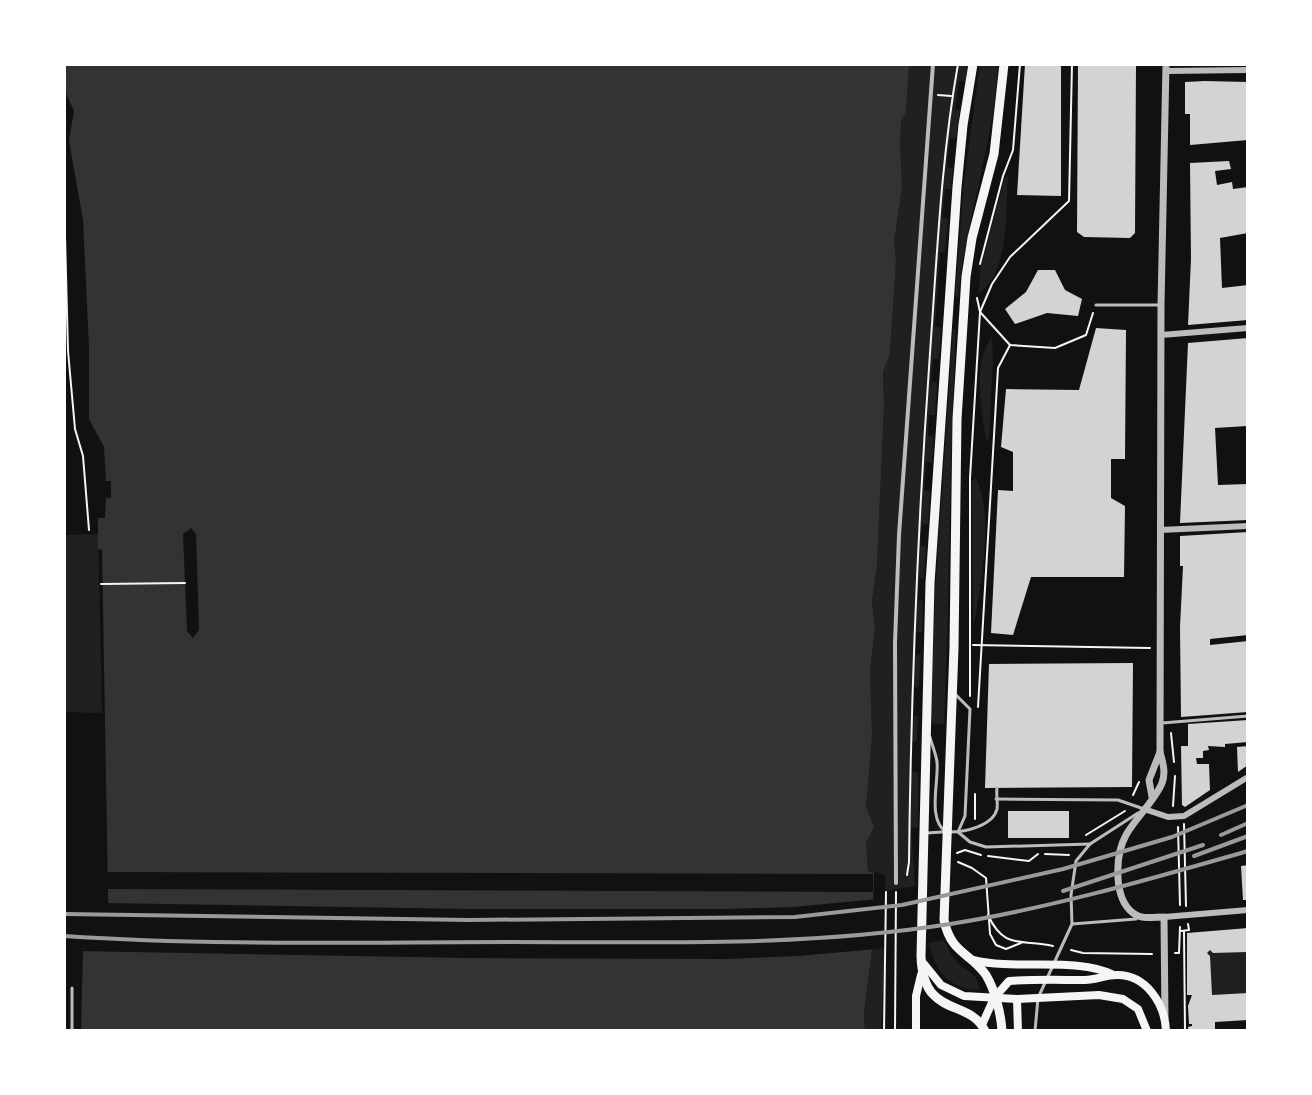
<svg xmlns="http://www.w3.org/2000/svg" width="1312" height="1095" font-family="'Libre Baskerville',serif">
<rect width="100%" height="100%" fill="#111"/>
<g fill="#202020">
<polygon points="909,64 968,64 965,81 959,81 955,109 960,110 956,139 950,138 947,167 953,168 951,189 945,189 942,218 948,219 945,252 940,252 935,326 941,328 939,359 933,359 931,382 937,382 935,415 929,415 928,436 934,437 932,462 926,462 924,491 930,491 928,524 922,525 920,546 926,547 924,578 919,578 918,600 923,601 922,632 916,632 916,654 921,655 919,687 914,688 913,716 918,717 917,741 912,741 912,771 918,772 918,827 911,828 915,886 885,891 886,875 868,871 866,843 874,827 866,807 872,735 870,671 875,630 872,601 877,565 884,404 883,372 889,357 891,337 896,261 894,242 902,188 900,144 901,121 906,112"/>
<path d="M980,64H998C994,144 966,218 958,297H955L964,182Z"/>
<path d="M1008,176C1005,212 1011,269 979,293L980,271L1005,177Z"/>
<path d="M953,329H956C949,460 950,592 944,724H933L931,716L935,594Z"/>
<path d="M992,336L993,359L989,439L986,440C981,405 972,367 992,336Z"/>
<path d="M976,478C994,515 981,580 975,620L973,622L972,481Z"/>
<polygon points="98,534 102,713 64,712 64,535"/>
<path d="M944,940C948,949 952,957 959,964C969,973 980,975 979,990C948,988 935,972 929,943Z"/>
<polygon points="885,948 881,1031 865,1031 864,1012 872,950"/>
<polygon points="1210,950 1213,953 1248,952 1248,993 1212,995 1207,953"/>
</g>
<polygon fill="#333" points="64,64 909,64 906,112 901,121 900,144 902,188 894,242 896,261 891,337 889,357 883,372 884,404 877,565 872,601 875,630 870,671 872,735 866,807 874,827 866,843 868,871 874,873 872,950 864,1012 865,1031 81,1031 83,949 109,949 102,550 98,549 98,518 105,518 106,498 111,498 111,481 106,481 104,447 89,419 89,348 83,220 69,141 74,111 64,89"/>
<g fill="#111">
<polygon points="191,528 196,534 199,630 193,638 187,631 183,534"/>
<polygon points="105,872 873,874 873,892 105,889"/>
<polygon points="877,899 876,949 798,956 725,959 469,958 78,951 82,945 106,945 106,903 469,909 725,909 794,907"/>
</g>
<g fill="#d3d3d3">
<polygon points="1025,64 1061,64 1061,196 1017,195"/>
<polygon points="1078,64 1136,64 1135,233 1130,238 1084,237 1077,232"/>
<polygon points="1205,81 1248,82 1248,140 1190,145 1190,114 1185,114 1185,82"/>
<polygon points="1229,161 1231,169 1215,171 1217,185 1232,182 1233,189 1248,187 1248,233 1220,238 1222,288 1248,285 1248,320 1188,325 1191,259 1190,163"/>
<polygon points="1038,270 1055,270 1065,290 1082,299 1078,316 1047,313 1015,324 1005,309 1026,292"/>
<polygon points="1096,328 1126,330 1125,459 1111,459 1111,498 1125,506 1124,577 1031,577 1013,635 991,633 998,490 1013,491 1013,452 1001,447 1006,389 1079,390"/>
<polygon points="1248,338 1247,426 1215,428 1218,485 1248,484 1248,520 1180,523 1188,343"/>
<polygon points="1248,532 1248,635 1210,639 1210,645 1248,641 1248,712 1181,717 1180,627 1183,566 1180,566 1180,536"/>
<polygon points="1133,663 1132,787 985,788 989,664"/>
<polygon points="1248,720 1248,742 1225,744 1225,747 1208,746 1209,750 1203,751 1203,758 1196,758 1197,764 1209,764 1210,790 1185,807 1182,805 1181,746 1188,746 1188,724"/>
<polygon points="1248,746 1248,765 1238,772 1237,747"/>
<rect x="1008" y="811" width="61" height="27"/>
<polygon points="1248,865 1248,900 1243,900 1241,866"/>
<polygon points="1248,928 1248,952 1213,953 1210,950 1207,953 1210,956 1212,995 1248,993 1248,1020 1215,1022 1215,1031 1188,1031 1188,1027 1192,1026 1192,1024 1189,1024 1188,1006 1192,995 1187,995 1187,933"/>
</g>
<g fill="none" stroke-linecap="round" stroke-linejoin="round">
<g stroke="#f5f5f5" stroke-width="2">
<polyline points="938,95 951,96"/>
<polyline points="64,198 68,351 75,429 83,456 89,530"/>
<polyline points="980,264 1003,176 1013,150 1020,64"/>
<polyline points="977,298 980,312 1010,345 1055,348 1086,335 1093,313"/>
<polyline points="101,584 185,583"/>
<polyline points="973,645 1150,648"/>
<polyline points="970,696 970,478 980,312 992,284 1010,257 1069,201 1072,64"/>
<polyline points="978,707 998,368 1010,345"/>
<polyline points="1171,733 1174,762"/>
<polyline points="1133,795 1139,782"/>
<polyline points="1173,806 1175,776"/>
<polyline points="975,819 975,794"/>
<polyline points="1184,824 1186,906"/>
<polyline points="1178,827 1180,905"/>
<polyline points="1086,835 1125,811"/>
<polyline points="957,853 965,850 981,855"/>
<polyline points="1045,854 1069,855"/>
<polyline points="988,856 1029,861 1038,854"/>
<path d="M909,861C911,691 918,522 930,353C937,256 941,160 958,64"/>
<polyline points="958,862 972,868 986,878 990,934 996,945 1006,949 1021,943"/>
<polyline points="907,875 909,862"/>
<path d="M988,915C1004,950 1021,939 1053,946"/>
<polyline points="1181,931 1189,930 1188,924"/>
<polyline points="1184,932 1185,1031"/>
<polyline points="1071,950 1083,953 1152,954"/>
<polyline points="1175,953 1179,953 1180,927"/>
<polyline points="884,1031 886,892"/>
<polyline points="895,1031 896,892"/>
</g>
<g stroke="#bcbcbc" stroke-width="3">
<polyline points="1096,305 1160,305"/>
<polyline points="956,695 970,709 965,816 958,832 970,842 986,847 1090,844"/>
<polyline points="1162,723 1248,716"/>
<path d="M930,737C932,745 936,754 937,762C939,782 927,819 946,832"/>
<polyline points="996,799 1118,800 1144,809"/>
<path d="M950,832C965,832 993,826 997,809C998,803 996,794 997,788"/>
<polyline points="927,833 942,832"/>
<polyline points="1072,924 1136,919"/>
<polyline points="72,988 72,1031"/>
<polyline points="1035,1031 1038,998 1072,924 1071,895 1076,861 1090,844 1138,813"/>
</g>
<polyline stroke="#bcbcbc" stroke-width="4" points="896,883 895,643 899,535 933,64"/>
<g stroke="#bcbcbc" stroke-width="6">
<polyline points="1166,71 1248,70"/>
<polyline points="1161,335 1248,328"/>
<polyline points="1160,530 1248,526"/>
<polyline points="1144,809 1168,817 1184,816 1248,777"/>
<polyline points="1164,917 1248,910"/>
</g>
<g stroke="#bcbcbc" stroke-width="7">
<polyline points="1152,797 1149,780 1160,752"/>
<path d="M1165,1018L1164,917C1153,917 1142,920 1133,913C1113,898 1115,855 1126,835C1135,819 1156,799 1162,783C1166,773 1163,763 1160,752L1161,305L1166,64"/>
</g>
<g stroke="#f5f5f5" stroke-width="8">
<path d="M973,960C1017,971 1076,956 1114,975"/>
<polyline points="924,964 941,985 964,996 1017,999 1099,995 1123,999 1138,1009 1147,1031"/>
<polyline points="1017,999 1018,1031"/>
<path d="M982,1025L994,998L1009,981C1034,979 1060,980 1085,980C1096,980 1106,975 1116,975C1146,974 1165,1004 1166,1031"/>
<polyline points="916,1031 916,996 921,975"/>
</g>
<g stroke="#f5f5f5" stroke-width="9">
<path d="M973,64L963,125L957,187L930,583L921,956C923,1020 969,997 985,1031"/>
<path d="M1002,1031C1001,1014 995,990 986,975C970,952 951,954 944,920L954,648L957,419L966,277L972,238L994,154L1004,64"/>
</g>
<g stroke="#9a9a9a" stroke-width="4">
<polyline points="1221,835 1248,823"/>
<polyline points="1194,856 1248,836"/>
<polyline points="1063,891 1203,845"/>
<polyline points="64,914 469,920 795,917 902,905 1063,869 1172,837 1248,805"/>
<path d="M64,936C212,946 362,942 510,942C657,942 804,947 950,924C1051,908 1150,879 1248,851"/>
</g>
</g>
<rect width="1312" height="1095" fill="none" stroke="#ffffff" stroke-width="132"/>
</svg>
